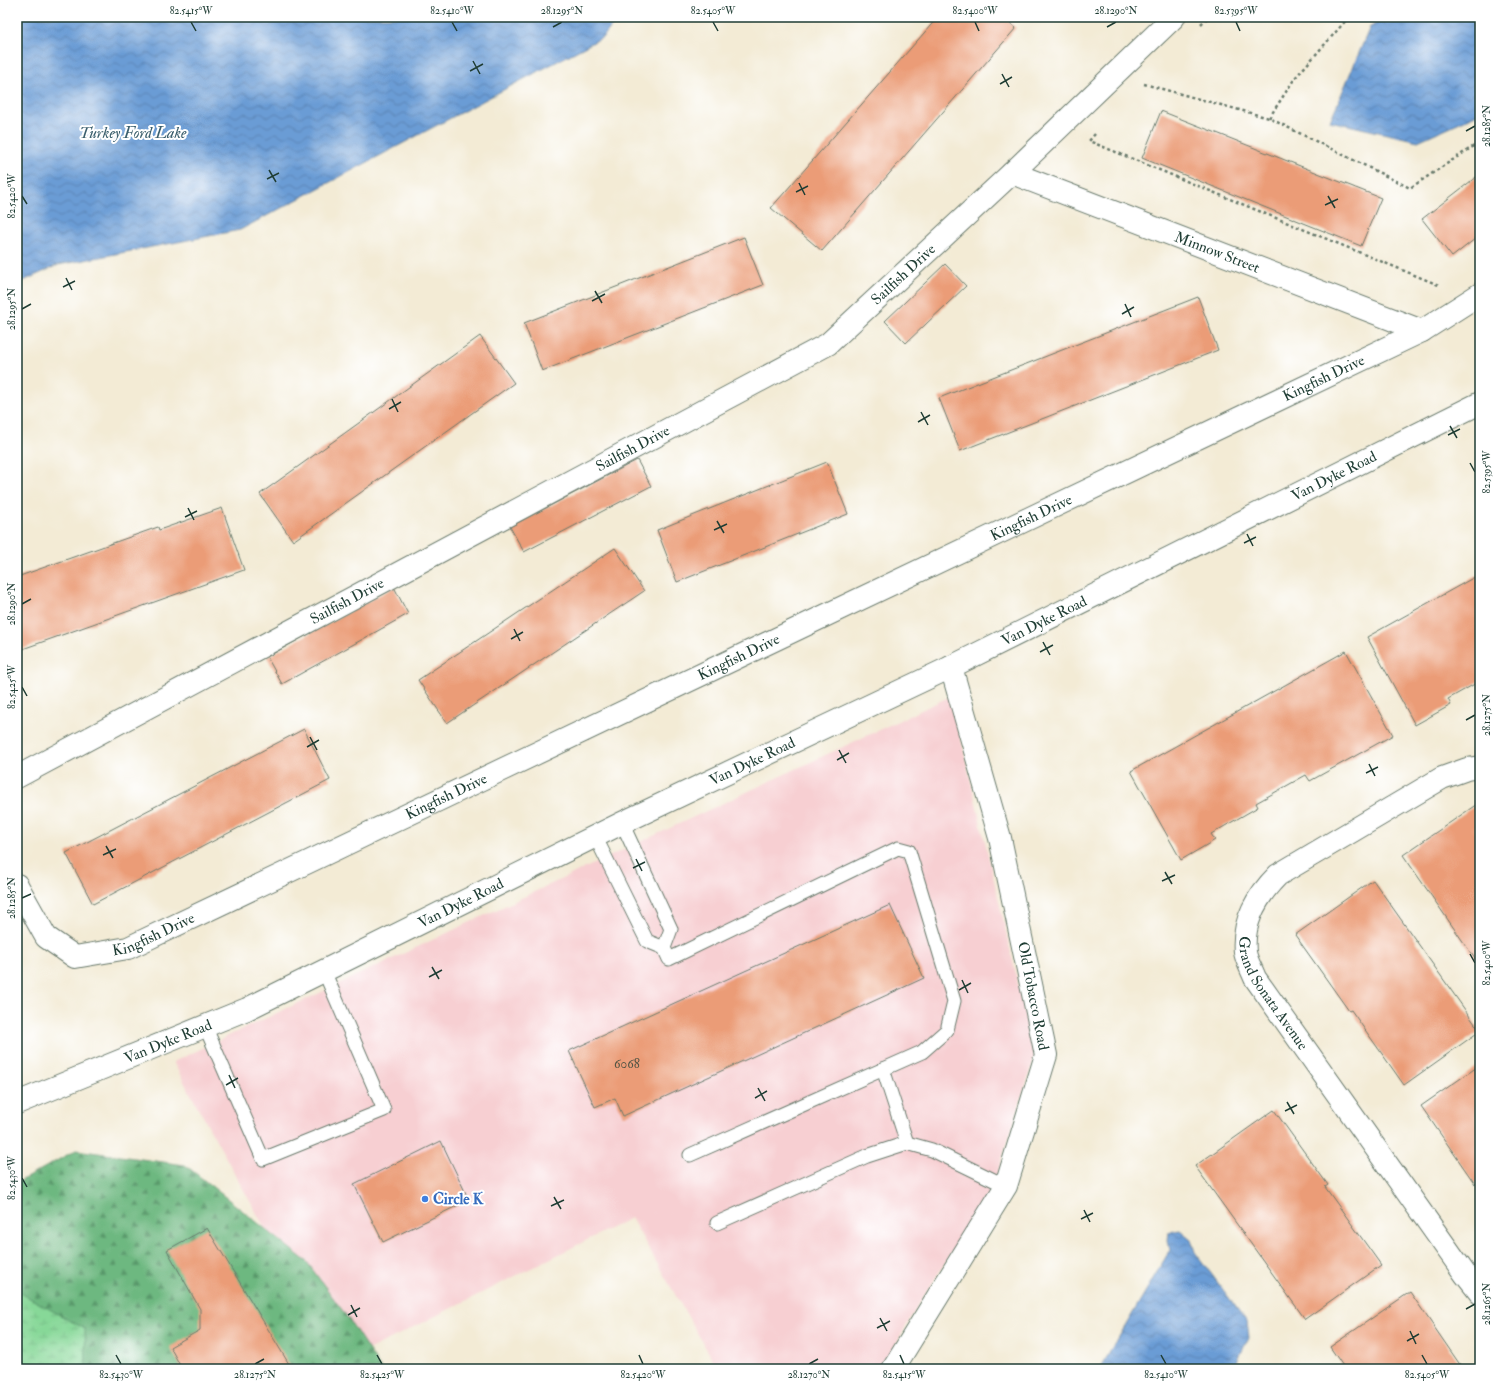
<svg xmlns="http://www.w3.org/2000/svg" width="1497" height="1386" font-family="'IM FELL Double Pica',serif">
<defs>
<pattern id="forest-firs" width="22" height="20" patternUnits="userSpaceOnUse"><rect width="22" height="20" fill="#6db880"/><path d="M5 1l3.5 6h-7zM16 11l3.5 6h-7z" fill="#59976a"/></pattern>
<pattern id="wetland-marsh" width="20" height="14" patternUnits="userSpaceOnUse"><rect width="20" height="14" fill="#87d898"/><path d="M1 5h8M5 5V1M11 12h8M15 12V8" fill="none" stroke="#74ba84"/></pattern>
<pattern id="water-waves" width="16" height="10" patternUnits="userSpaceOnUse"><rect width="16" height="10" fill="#6b9cd5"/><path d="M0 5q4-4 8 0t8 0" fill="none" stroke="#5780ae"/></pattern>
</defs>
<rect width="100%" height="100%" fill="#fff"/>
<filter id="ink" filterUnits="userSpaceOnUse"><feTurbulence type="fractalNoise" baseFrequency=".025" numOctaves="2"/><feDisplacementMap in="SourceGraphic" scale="8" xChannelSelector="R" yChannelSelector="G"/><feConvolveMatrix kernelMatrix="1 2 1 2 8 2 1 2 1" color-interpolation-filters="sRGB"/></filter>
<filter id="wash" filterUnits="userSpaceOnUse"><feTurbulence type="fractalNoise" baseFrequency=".012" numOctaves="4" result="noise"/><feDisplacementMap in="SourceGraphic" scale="16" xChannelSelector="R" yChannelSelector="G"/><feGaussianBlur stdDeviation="0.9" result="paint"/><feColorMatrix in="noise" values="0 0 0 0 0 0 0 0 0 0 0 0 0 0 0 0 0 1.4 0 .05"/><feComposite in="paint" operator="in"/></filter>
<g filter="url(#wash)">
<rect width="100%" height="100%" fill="#f3ebd5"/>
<polygon fill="#f7cfd2" points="951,696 1035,1056 992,1190 918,1305 882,1369 718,1369 631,1218 340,1364 173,1062"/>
<polygon fill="url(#forest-firs)" stroke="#467a5a" points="76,1150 185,1165 307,1262 348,1318 381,1369 17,1369 17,1183"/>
<polygon fill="url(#wetland-marsh)" stroke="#538a66" points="17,1291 85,1329 86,1369 17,1369"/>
<g fill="url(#water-waves)" stroke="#456c84">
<polygon points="17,17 619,17 603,37 240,230 58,265 17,284"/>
<polygon points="1386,17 1480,17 1480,113 1418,141 1330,121 1370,27"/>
<polygon points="1180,1230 1191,1239 1195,1252 1247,1322 1249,1337 1233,1369 1100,1369 1170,1250 1168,1240 1169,1232"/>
</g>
<g id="blocks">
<g fill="#eb9c77">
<polygon points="938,17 1003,17 1016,28 822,251 771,208"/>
<polygon points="1161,111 1381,198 1361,246 1142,158"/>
<polygon points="1480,174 1480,235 1452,257 1422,219"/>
<polygon points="744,237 763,285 542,371 524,323"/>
<polygon points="945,264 966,286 906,343 885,321"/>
<polygon points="1198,297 1218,350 960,451 939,398"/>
<polygon points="480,336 514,383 293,541 260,494"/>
<polygon points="637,460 651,486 524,552 510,527"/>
<polygon points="827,462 848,514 677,582 657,530"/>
<polygon points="222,508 244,570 17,651 17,577 158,527 159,530"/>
<polygon points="615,548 644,591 447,723 418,680"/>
<polygon points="1480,574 1480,681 1448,699 1451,705 1415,725 1367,637"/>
<polygon points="394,587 408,614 282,684 267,657"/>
<polygon points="1346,651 1393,735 1310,781 1306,775 1256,803 1258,807 1211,834 1215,840 1181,860 1131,771"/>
<polygon points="304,729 330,780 93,904 66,853"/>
<polygon points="1480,802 1480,966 1403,855"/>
<polygon points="1373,880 1480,1031 1404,1085 1351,1010 1349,1011 1295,935"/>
<polygon points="890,905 924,978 623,1116 615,1098 595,1107 569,1051"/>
<polygon points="1480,1065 1480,1186 1477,1182 1475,1184 1421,1106"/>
<polygon points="1274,1110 1328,1185 1325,1187 1381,1265 1305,1319 1195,1166"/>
<polygon points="441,1141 469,1200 383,1242 354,1184"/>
<polygon points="207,1228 292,1369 182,1369 170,1347 200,1330 200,1309 167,1250"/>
<polygon points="1410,1292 1463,1369 1345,1369 1330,1347"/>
</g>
</g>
</g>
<g filter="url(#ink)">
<use href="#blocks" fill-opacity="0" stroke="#697a6c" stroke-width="1"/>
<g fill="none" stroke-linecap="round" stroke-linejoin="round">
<g stroke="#697a6c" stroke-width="15">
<g id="service">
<polyline points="622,823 671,929 664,948"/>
<polyline points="595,836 647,941 664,948 669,959 898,848 909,851 954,1001 947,1030 922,1052 690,1155"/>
<polyline points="205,1026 263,1159 384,1110 324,971"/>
<polyline points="883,1069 907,1143"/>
<polyline points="717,1223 867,1156 907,1143 932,1150 1006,1186"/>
</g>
</g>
<g stroke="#697a6c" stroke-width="24">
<g id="minor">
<path id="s1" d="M1012,173L1422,331"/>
<path id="s2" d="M1480,767L1467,769L1442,778L1278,875C1257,896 1242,921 1245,952C1246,960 1252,970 1255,978L1465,1274L1480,1293"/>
<path id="s3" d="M17,777L828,344L1012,173L1174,17"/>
<path id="s4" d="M17,885L46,937L75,957L128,948L1422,331L1480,294"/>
<polyline points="893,1369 1006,1186 1046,1055 1000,838 951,667"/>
</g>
</g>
<g stroke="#697a6c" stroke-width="24">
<g id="secondary">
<path id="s5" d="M17,1103L247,1009L622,823L951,667L1480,403"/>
</g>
</g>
<g stroke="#697a6c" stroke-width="2.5" stroke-dasharray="3 3" stroke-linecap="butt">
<polyline points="1349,17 1295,78 1269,118 1410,188 1480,142"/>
<polyline points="1201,24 1208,17"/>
<polyline points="1144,84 1269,118"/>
<polyline points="1095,134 1089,141 1441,286"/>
</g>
<use href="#service" stroke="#fff" stroke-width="13"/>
<use href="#minor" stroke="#fff" stroke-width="22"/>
<use href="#secondary" stroke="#fff" stroke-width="22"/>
</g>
</g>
<path fill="none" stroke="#1f3d34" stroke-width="1.5" d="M191,22L196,31M452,22L457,31M713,22L718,31M975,22L979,31M1236,22L1240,31M553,27L562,22M1107,27L1116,22M473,61L480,74M470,71L483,64M1002,74L1009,87M1000,84L1012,77M1466,131L1475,126M269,170L276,182M267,179L279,173M799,183L805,195M796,192L808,186M22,196L27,204M1328,196L1335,208M1325,205L1338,199M66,278L72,290M63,287L75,281M595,291L602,303M592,301L605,294M1125,304L1131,317M22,309L31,304M1122,314L1134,307M392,399L398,412M389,409L401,402M921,412L928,425M918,422L930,415M1450,426L1457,438M1448,435L1460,429M1470,463L1475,472M188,508L194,520M185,517L197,511M717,521L724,533M714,530L727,524M1247,534L1253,546M1244,543L1256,537M22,604L31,599M514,629L520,641M511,639L523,632M1043,642L1050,655M1040,652L1053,645M22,687L27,696M1466,720L1475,715M310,737L317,750M307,747L319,740M839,750L846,763M837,760L849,753M1369,764L1375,776M1366,773L1378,767M106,846L113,858M103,855L116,849M636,859L642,871M633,868L645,862M1165,872L1172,884M1162,881L1175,875M22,898L31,894M1470,954L1475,963M432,967L439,979M429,977L442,970M962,980L968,993M959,990L971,983M229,1075L235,1088M226,1085L238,1078M758,1088L765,1101M755,1098L767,1091M1287,1102L1294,1114M1285,1111L1297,1105M22,1178L27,1187M554,1197L561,1209M551,1206L564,1200M1084,1210L1090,1222M1081,1219L1093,1213M351,1305L357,1317M1466,1309L1475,1304M348,1315L360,1308M880,1318L887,1331M877,1328L890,1321M1410,1331L1416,1344M1407,1341L1419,1334M116,1355L121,1364M377,1355L382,1364M639,1355L643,1364M900,1355L904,1364M1161,1355L1166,1364M1422,1355L1427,1364M255,1364L264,1359M809,1364L818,1359"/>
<circle fill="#3f7fe0" stroke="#fff" stroke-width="1.5" cx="425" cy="1199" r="4"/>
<g text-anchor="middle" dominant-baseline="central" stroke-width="4" stroke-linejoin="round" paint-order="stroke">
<g font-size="13" fill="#525545">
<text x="627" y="1064">6068</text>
</g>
<g font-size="15" fill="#1f3d34" stroke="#fff">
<text stroke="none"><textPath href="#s1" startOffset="220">Minnow Street</textPath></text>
<text stroke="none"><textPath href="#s3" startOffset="1022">Sailfish Drive</textPath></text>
<text stroke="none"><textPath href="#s4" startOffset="1473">Kingfish Drive</textPath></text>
<text stroke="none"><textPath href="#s3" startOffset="698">Sailfish Drive</textPath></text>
<text stroke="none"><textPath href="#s5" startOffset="1459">Van Dyke Road</textPath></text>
<text stroke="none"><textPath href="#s4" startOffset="1149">Kingfish Drive</textPath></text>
<text stroke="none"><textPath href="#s3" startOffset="374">Sailfish Drive</textPath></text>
<text stroke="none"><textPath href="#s5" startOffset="1135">Van Dyke Road</textPath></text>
<text stroke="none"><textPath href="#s4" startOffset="825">Kingfish Drive</textPath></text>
<text stroke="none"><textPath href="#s5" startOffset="811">Van Dyke Road</textPath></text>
<text stroke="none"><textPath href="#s4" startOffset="501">Kingfish Drive</textPath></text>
<text stroke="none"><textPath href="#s5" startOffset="487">Van Dyke Road</textPath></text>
<text stroke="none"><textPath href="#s4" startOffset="177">Kingfish Drive</textPath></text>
<text stroke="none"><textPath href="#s2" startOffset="366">Grand Sonata Avenue</textPath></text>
<text transform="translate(1033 996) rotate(79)">Old Tobacco Road</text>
<text stroke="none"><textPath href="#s5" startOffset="163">Van Dyke Road</textPath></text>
</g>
<g font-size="15" font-weight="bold" fill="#366cbe" stroke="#fff" text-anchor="start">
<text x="433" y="1199">Circle K</text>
</g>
<g font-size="16" font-style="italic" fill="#3a5e6c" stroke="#fff">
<text x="133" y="133">Turkey Ford Lake</text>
</g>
</g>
<rect width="1497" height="1386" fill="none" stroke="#fff" stroke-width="44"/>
<rect x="22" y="22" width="1453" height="1342" fill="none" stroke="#1f3d34" stroke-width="1.5"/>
<g font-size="10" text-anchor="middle" fill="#1f3d34">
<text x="191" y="14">82.5415°W</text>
<text x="452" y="14">82.5410°W</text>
<text x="562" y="14">28.1295°N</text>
<text x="713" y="14">82.5405°W</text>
<text x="975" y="14">82.5400°W</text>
<text x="1116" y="14">28.1290°N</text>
<text x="1236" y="14">82.5395°W</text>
<text transform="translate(1486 126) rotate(-90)" y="4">28.1285°N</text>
<text transform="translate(11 196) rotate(-90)" y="4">82.5420°W</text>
<text transform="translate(11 309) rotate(-90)" y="4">28.1295°N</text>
<text transform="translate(1486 472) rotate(-90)" y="4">82.5395°W</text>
<text transform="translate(11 604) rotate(-90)" y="4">28.1290°N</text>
<text transform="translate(11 687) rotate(-90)" y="4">82.5425°W</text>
<text transform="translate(1486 715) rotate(-90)" y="4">28.1275°N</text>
<text transform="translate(11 898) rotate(-90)" y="4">28.1285°N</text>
<text transform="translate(1486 963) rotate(-90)" y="4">82.5400°W</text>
<text transform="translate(11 1178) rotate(-90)" y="4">82.5430°W</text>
<text transform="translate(1486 1304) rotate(-90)" y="4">28.1265°N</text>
<text x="121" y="1378">82.5430°W</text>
<text x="255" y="1378">28.1275°N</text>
<text x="382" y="1378">82.5425°W</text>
<text x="643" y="1378">82.5420°W</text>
<text x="809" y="1378">28.1270°N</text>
<text x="904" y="1378">82.5415°W</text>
<text x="1166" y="1378">82.5410°W</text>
<text x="1427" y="1378">82.5405°W</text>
</g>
</svg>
